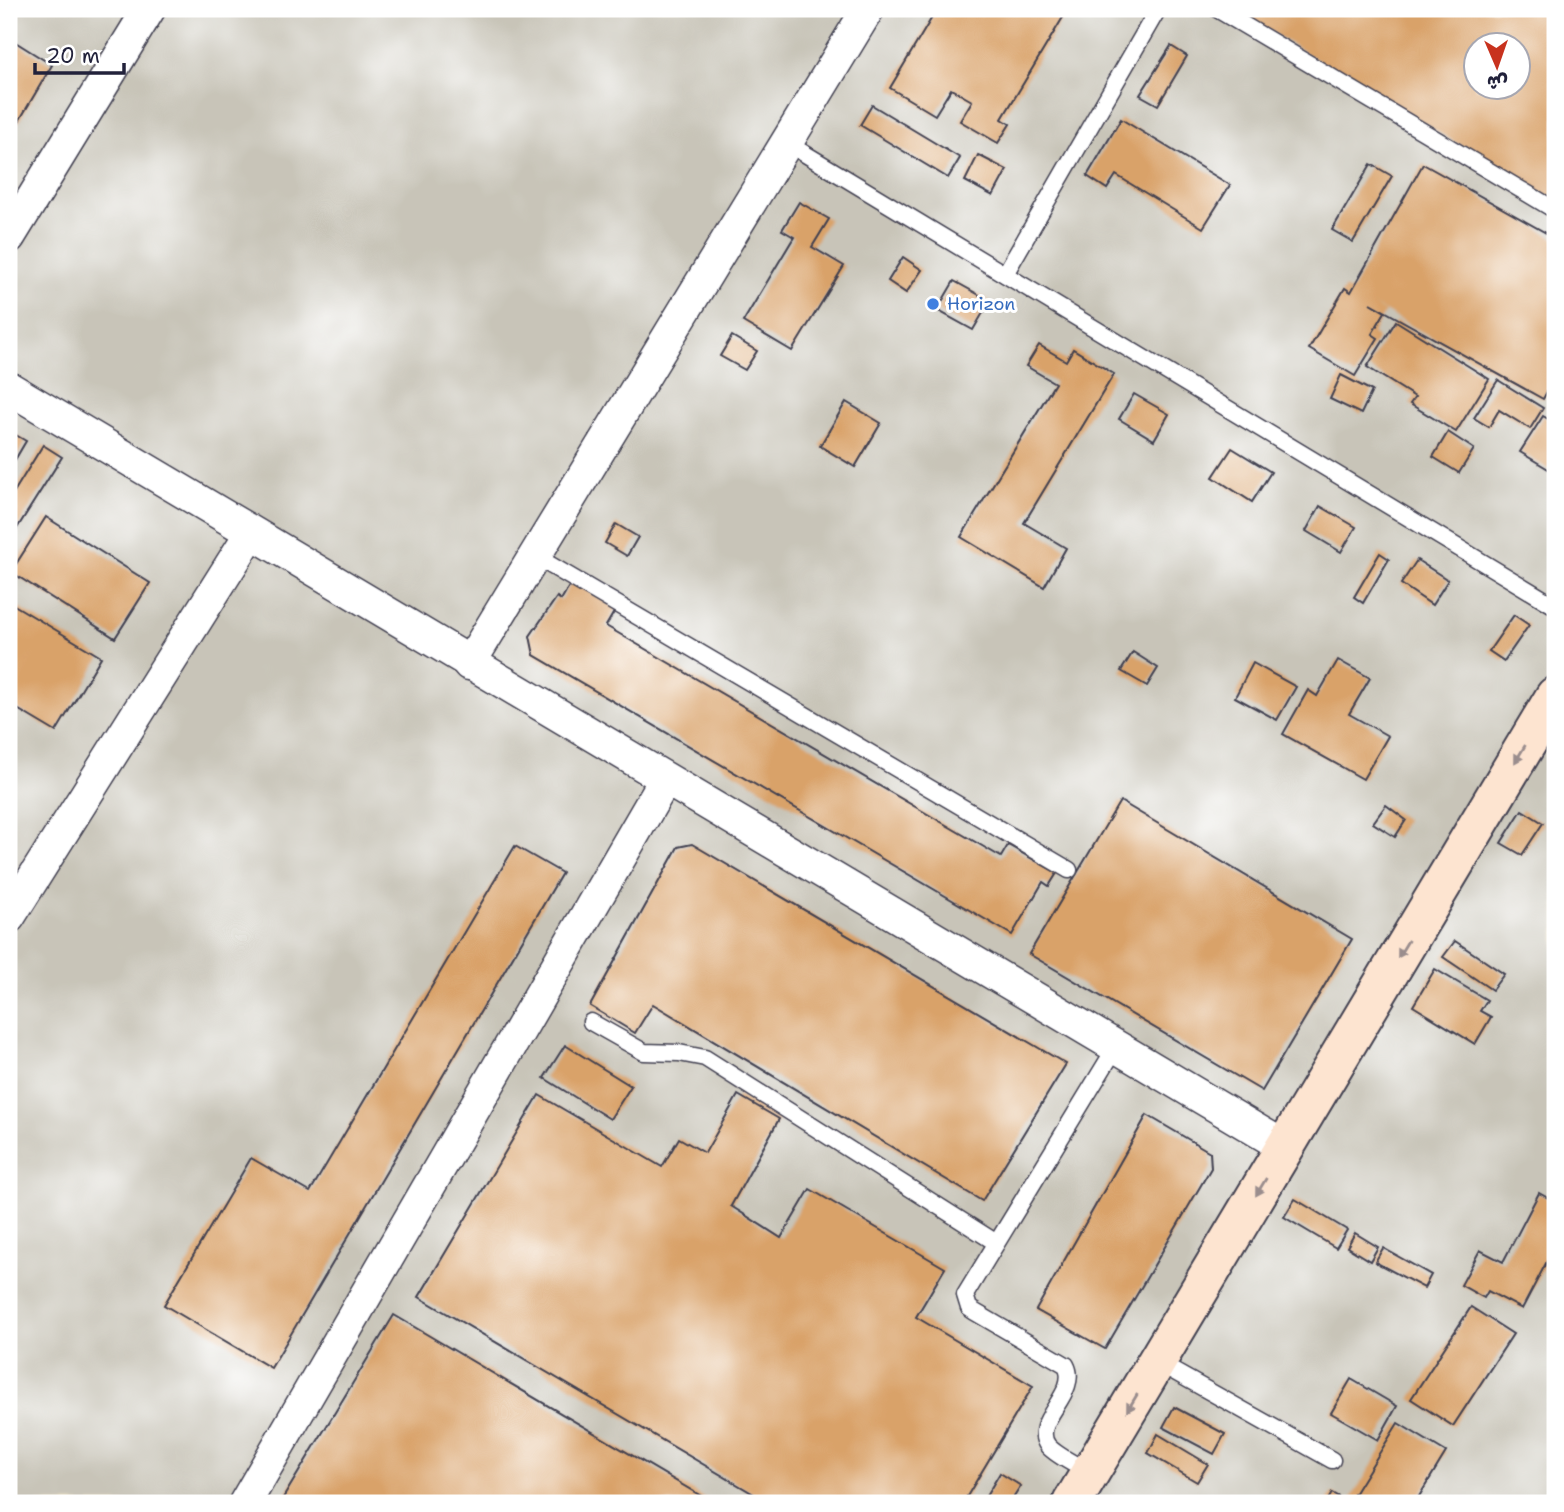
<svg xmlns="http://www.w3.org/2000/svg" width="1564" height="1512" font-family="'Shantell Sans','Playpen Sans Arabic',sans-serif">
<rect width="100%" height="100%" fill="#fff"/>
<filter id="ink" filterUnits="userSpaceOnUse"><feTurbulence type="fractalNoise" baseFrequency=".0143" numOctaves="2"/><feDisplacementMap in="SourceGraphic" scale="14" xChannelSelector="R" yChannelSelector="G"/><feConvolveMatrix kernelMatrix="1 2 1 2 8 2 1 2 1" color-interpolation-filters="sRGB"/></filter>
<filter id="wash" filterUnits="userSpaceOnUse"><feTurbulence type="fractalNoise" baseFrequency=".00686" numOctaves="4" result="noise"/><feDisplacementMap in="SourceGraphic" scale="28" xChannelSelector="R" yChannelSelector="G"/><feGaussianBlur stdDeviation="1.57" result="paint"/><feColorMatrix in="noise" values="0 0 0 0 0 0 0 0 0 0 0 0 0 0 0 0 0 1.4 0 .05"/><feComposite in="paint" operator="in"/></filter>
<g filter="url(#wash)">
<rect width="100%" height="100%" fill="#f0e4c7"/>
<path fill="#c8c4b8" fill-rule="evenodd" d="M9,9H1555V1503H9ZM1476,46H1518V88H1476Z"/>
<g id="blocks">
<g fill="#d9a269" fill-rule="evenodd">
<polygon points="937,9 1068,9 1002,119 1010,124 998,143 960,121 972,101 951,89 935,115 890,88"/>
<path d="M1232,9H1555V202ZM1476,46H1518V88H1476Z"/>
<polygon points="9,38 52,65 9,138"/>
<polygon points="1171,46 1187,56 1158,105 1140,95"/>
<polygon points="872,105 960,158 948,178 860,125"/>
<polygon points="1121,119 1230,185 1203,228 1116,175 1107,189 1087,176"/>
<polygon points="978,155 1007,170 993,196 965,181"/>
<polygon points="1371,164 1392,176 1353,242 1332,230"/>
<polygon points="1423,164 1555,238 1555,377 1543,399 1370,303 1385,312 1372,334 1378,338 1355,376 1309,349 1345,288 1351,292"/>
<polygon points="799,202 829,219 812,247 844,266 792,351 743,322 794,237 782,230"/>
<polygon points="903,257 922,270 906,293 888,281"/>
<polygon points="954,281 990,301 973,330 937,310"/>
<polygon points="1396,321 1489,379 1456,432 1410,404 1415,397 1367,367"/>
<polygon points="732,336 757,351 745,370 720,356"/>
<polygon points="1039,345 1066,361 1073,349 1114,374 1024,523 1066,548 1044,587 961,537 1055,383 1026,366"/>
<polygon points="1341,375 1372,391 1361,414 1330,399"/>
<polygon points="1498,380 1543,408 1530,429 1499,410 1489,427 1474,418"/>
<polygon points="1134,394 1169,414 1154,440 1119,419"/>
<polygon points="846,402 881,423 855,467 820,446"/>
<polygon points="1543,416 1555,423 1555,473 1520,452"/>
<polygon points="9,431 26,441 9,470"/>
<polygon points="1448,432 1474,449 1459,473 1433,457"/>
<polygon points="43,445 62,457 9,541 9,500"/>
<polygon points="1232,448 1271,472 1252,502 1213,477"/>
<polygon points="1320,506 1356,527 1341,552 1306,531"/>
<polygon points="46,517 150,583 115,638 11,572"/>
<polygon points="616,524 638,537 627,556 605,543"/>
<polygon points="1380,553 1389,559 1363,603 1354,597"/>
<polygon points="1417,560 1448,580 1432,605 1401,584"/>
<polygon points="572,581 617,607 606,626 1001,857 1008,845 1057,873 1049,886 1043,882 1012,935 534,655 530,636 557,597 561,600"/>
<polygon points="9,602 101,657 56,732 9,704"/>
<polygon points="1514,615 1529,625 1504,661 1489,651"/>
<polygon points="1133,652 1158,668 1147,686 1121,671"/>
<polygon points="1338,660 1370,678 1349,714 1388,736 1363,779 1283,734 1308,690 1317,696"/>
<polygon points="1253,663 1296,687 1277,720 1235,697"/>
<polygon points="1120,801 1352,939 1262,1091 1029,954"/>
<polygon points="1386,805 1406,820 1395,837 1373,823"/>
<polygon points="1522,810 1543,823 1522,855 1501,843"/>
<polygon points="692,844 1066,1064 982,1201 653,1004 635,1033 590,1006 678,847"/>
<polygon points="515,846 562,873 271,1368 164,1305 251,1158 310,1192"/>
<polygon points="1455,941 1504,974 1492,990 1443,957"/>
<polygon points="1435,969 1487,1000 1480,1011 1491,1017 1475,1044 1413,1006"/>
<polygon points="565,1045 631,1086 610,1119 544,1078"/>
<polygon points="539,1095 662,1167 679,1138 705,1153 738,1095 779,1119 731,1206 781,1238 810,1189 945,1268 916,1317 1033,1386 963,1503 769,1503 419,1297"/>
<polygon points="1147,1115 1210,1152 1211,1168 1105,1349 1036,1310"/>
<polygon points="1539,1193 1555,1202 1555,1246 1522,1309 1488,1291 1484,1298 1461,1285 1480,1250 1503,1262"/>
<polygon points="1295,1199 1347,1230 1336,1248 1284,1217"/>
<polygon points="1355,1233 1378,1247 1370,1261 1347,1247"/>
<polygon points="1383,1248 1431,1275 1424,1288 1375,1262"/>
<polygon points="1471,1307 1513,1334 1453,1426 1411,1399"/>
<polygon points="394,1315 713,1503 280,1503"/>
<polygon points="1351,1379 1397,1406 1378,1440 1331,1413"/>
<polygon points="1174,1407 1225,1434 1214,1454 1163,1427"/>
<polygon points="1398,1423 1446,1452 1415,1503 1359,1503 1351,1499"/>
<polygon points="1158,1434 1208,1464 1197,1482 1148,1453"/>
<polygon points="1000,1473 1021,1486 1010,1503 982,1503"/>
<polygon points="1332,1493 1349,1503 1326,1503"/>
</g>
</g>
</g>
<g filter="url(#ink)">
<use href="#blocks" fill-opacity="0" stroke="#413f50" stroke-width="2"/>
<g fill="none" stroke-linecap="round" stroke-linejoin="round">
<g stroke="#413f50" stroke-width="19">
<g id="service">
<polyline points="1217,9 1555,210"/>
<polyline points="787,143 1555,606"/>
<polyline points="1005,274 1158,9"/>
<polyline points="535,556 1069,870"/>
<polyline points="591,1022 644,1052 679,1053 705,1058 995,1242"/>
<polyline points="1157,1362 1332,1460"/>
<path d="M1090,1473C1077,1465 1058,1457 1048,1446C1029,1422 1081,1393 1066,1365L975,1312L969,1308L965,1295L1116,1047"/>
</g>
</g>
<g stroke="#413f50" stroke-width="35">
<g id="minor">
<polyline points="9,237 149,9"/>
<polyline points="9,388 1285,1147"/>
<polyline points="469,664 868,9"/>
<polyline points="9,917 251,533"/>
<polyline points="245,1503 665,780"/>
</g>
</g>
<g stroke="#413f50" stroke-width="42">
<polyline id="secondary" points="1072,1503 1555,696"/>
</g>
<use href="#service" stroke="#fff" stroke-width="16"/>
<use href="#minor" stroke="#fff" stroke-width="32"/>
<use href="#secondary" stroke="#fde4d0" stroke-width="38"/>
</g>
<defs><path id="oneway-solid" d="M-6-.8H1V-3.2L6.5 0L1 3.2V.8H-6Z" transform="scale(1.75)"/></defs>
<g fill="#9a8d8d">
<use href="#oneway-solid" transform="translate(1520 754) rotate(121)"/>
<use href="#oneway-solid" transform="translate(1403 949) rotate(121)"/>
<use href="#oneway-solid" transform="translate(1261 1187) rotate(121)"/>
<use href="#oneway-solid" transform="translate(1132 1403) rotate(121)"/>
</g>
</g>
<circle fill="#3f7fe0" stroke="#fff" stroke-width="2.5" cx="933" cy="304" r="7"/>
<g text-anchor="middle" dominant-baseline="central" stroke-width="6" stroke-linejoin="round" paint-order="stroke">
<g font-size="18" fill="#366cbe" stroke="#fff" text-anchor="start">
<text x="947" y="304">Horizon</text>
</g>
</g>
<rect width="1564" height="1512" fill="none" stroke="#fff" stroke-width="35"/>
<g transform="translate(1497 66) rotate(178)"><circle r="33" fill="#ffffff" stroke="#a7a7b1" stroke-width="2"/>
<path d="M0-5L12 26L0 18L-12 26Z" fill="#c8321e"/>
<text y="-10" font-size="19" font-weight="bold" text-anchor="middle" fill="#22223b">ش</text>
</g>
<path d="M35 63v10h89v-10" fill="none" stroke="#22223b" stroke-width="3.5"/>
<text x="46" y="63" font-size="21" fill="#22223b" stroke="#ffffff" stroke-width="5" paint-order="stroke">20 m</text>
</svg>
